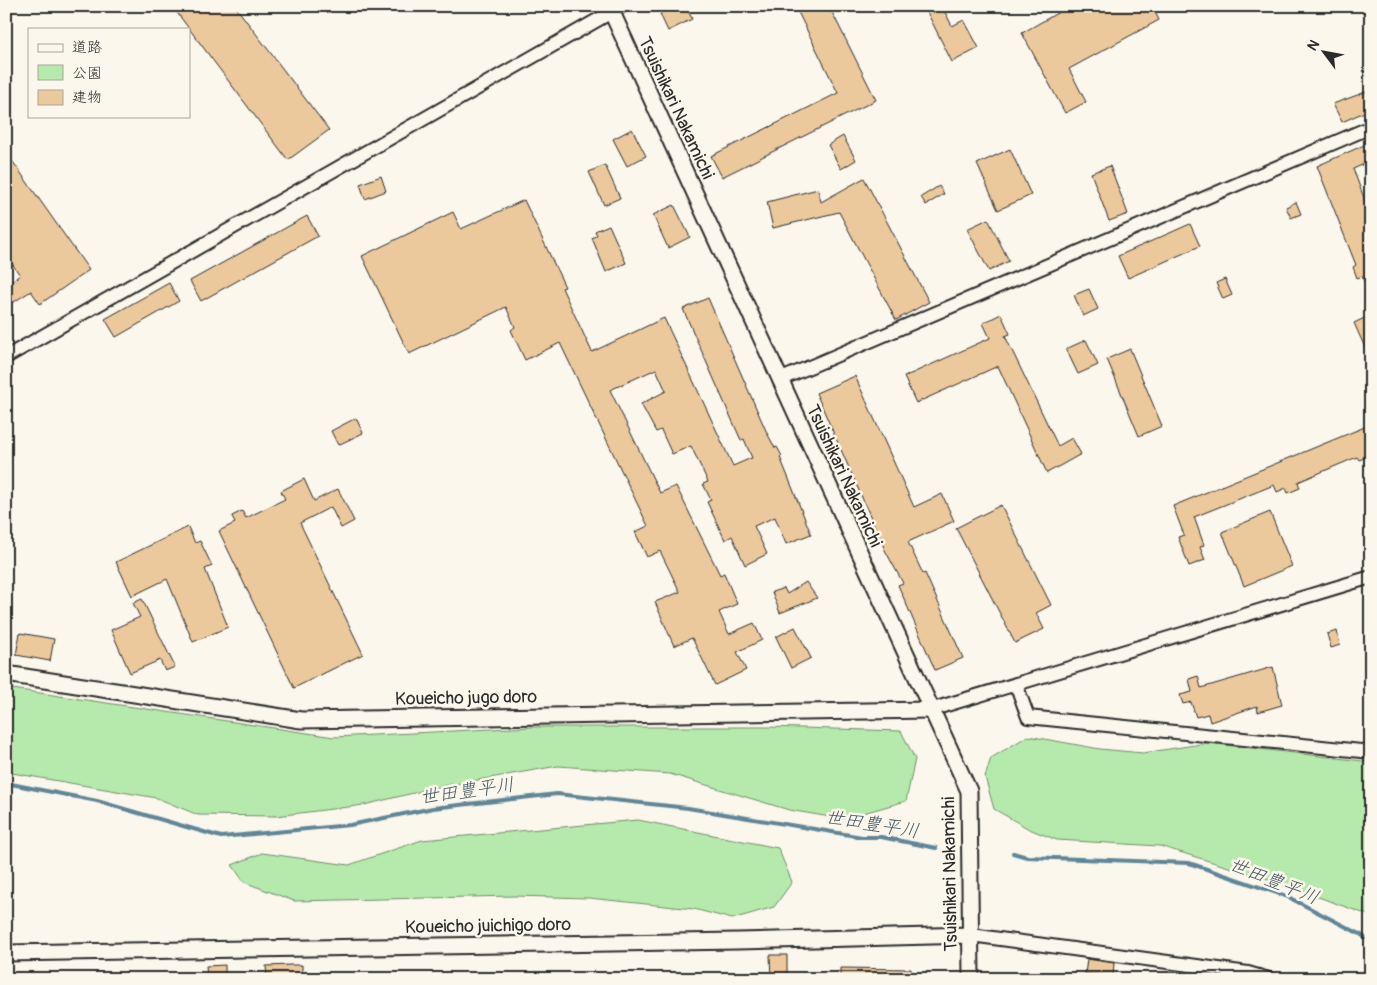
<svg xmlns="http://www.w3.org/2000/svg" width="1377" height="985" font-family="Pangolin,'Klee One',sans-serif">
<rect width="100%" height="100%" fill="#fbf7ec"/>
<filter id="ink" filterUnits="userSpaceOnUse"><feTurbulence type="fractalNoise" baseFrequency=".02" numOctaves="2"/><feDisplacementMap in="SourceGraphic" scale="10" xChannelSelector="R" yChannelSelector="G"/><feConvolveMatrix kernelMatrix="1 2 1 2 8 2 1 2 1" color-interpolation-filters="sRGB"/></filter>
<g filter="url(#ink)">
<g fill="#b6eaac" stroke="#708a6c">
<polygon points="6,688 334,737 532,727 768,727 901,731 915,759 906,801 842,819 789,810 670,774 558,766 438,787 364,805 276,816 198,815 157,798 6,772"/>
<polygon points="1028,736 1100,749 1143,753 1208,743 1371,762 1371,916 1271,880 1160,846 1057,840 1029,829 994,809 985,777 991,758"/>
<polygon points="638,820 778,848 792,882 774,907 732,919 694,909 589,898 514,896 294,901 244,882 232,865 262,853 349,865 422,840"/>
</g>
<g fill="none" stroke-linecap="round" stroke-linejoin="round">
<g stroke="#5f8698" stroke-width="4">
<polyline points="6,783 97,801 221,837 350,825 433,808 557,794 688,808 862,837 881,837 936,848"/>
<polyline points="1013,853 1027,857 1189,863 1286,896 1360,934 1371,942"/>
</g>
</g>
<g fill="#ecc99d" stroke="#2b2b2b">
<polygon points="172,6 235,6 329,130 288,160"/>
<polygon points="675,6 686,6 692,19 668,31 660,14"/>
<polygon points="795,6 829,6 876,100 722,177 711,156 838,93"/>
<polygon points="924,6 942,6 952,26 964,20 979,48 952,62"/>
<polygon points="1056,6 1152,6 1159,20 1069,69 1086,102 1065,113 1022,33 1059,12"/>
<polygon points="1371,90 1371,109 1342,122 1333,104"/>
<polygon points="632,129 646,156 627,166 613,139"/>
<polygon points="843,136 856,160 841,169 828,145"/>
<polygon points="1371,142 1371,161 1353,169 1371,216 1370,296 1362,276 1357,278 1353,267 1356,265 1317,166"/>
<polygon points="1010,149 1031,195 998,210 977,164"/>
<polygon points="6,152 89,270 40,304 31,291 6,307 6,285 20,275 6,255"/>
<polygon points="605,165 620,198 604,205 589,172"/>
<polygon points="1110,166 1128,214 1109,221 1091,173"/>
<polygon points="381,176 386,191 365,199 360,184"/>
<polygon points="864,178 929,302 896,320 839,212 773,228 767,202 818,189 821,202"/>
<polygon points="939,186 944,194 926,205 921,197"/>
<polygon points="524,200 565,287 562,288 592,352 664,318 733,466 749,459 752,458 744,439 741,440 732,420 683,309 708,298 767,433 775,448 777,447 782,456 780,457 811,534 786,544 775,517 754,526 767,554 745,565 732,536 725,540 707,502 711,500 703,484 708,482 691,446 672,454 661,430 656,432 641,404 666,391 656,369 610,390 660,493 676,486 720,575 724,573 737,604 719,612 729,634 754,623 762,640 737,652 746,670 715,685 692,638 674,646 655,602 680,592 660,551 647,557 635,532 648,526 560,343 525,360 511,330 515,327 506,307 409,354 362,256 453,212 461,229"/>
<polygon points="1296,202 1301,214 1291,218 1286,207"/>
<polygon points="674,205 690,237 668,248 653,215"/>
<polygon points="307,216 318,236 201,301 190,281"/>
<polygon points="988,219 1009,261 989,271 967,229"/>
<polygon points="1190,224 1200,246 1128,278 1118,256"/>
<polygon points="609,225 626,263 606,272 592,238 597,235 595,231"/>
<polygon points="1225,279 1232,295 1223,299 1216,283"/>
<polygon points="169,283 179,301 116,337 105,319"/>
<polygon points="1089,289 1098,309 1083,316 1074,295"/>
<polygon points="1001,314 1010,334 1005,336 1058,446 1072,438 1081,454 1047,473 998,366 916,403 904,377 990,338 983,323"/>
<polygon points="1371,315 1371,361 1354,323"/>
<polygon points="1086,340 1098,365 1078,374 1066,349"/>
<polygon points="1130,349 1162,426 1139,436 1107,359"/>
<polygon points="855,376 914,507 942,494 954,521 908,542 923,574 925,573 963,658 935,670 898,585 903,583 886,552 816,393"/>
<polygon points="356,418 363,433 338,445 331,431"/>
<polygon points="1367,426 1371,435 1371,451 1367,453 1369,456 1359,460 1357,457 1298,482 1300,488 1288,493 1286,488 1277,492 1274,485 1194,517 1204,545 1200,547 1205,560 1189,566 1178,537 1184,535 1173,506"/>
<polygon points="304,479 314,501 338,489 354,521 341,528 331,507 300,523 363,654 294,688 219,531 235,523 232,516 242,511 246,518 285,499 281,491"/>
<polygon points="1001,505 1051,605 1036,613 1044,629 1015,643 956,528"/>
<polygon points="1270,512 1292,566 1244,586 1222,532"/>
<polygon points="188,527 195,543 200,541 212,566 205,569 228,627 193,642 167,579 132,596 116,562"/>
<polygon points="806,582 817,598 780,613 772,592 784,588 787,594"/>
<polygon points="142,599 175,667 165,671 160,660 130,673 111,630 140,617 133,603"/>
<polygon points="795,627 811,658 791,668 776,637"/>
<polygon points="1337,631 1340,645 1331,648 1327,634"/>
<polygon points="20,633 54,639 50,661 16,655"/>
<polygon points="1273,667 1282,705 1258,712 1257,706 1210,722 1208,714 1196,717 1191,702 1183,704 1180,695 1192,692 1189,679 1198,676 1201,688"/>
<polygon points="770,955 787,955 787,979 771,979"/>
<polygon points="1087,959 1114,963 1113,976 1085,974"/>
<polygon points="225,965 225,977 207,978 206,966"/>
<polygon points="291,965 302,965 302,979 267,979 266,966"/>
<polygon points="840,968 911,969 912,979 840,979"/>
</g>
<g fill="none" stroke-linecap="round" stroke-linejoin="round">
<g stroke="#2b2b2b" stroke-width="16">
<g id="minor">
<polyline points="6,357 622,6"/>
<polyline points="779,380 1371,127"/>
<polyline points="1016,684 1028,717 1371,752"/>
<polyline points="930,710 1371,577"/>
<polyline points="971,935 1248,973 1269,979"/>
</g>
</g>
<g stroke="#2b2b2b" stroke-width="19">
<g id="tertiary">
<polyline points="609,6 969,791 971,979"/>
<polyline points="6,674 301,720 930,710"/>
<polyline points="6,953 738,941 971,935"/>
</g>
</g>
<use href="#minor" stroke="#fbf7ec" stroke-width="12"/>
<use href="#tertiary" stroke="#fbf7ec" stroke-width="15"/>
</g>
</g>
<g text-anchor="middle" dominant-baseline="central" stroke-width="5" stroke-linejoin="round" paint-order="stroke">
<g font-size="18" fill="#2b2b2b" stroke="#fbf7ec">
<text transform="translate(676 108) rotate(65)">Tsuishikari Nakamichi</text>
<text transform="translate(844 476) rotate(65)">Tsuishikari Nakamichi</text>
<text transform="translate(466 698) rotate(-1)">Koueicho jugo doro</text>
<text transform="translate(950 874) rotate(-91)">Tsuishikari Nakamichi</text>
<text transform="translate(488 926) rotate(-1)">Koueicho juichigo doro</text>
</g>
<g font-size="19" font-style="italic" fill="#455962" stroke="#fbf7ec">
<text transform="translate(467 791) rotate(-8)">世田豊平川</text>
<text transform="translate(872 824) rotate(9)">世田豊平川</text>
<text transform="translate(1274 881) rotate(22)">世田豊平川</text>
</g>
</g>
<rect width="1377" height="985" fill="none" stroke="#fbf7ec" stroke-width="25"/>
<rect x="12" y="12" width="1352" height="960" fill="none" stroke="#2b2b2b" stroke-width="2" filter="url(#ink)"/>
<rect x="28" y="28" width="162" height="90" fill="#fbf7ec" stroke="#a8a59f"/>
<rect x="38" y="44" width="25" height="8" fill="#fbf7ec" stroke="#a8a59f"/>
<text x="72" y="52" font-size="15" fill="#2b2b2b">道路</text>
<rect x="38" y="65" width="25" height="15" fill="#b6eaac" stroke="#a8a59f"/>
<text x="72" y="78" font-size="15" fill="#2b2b2b">公園</text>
<rect x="38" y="90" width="25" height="15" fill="#ecc99d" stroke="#a8a59f"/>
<text x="72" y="102" font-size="15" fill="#2b2b2b">建物</text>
<g transform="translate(1324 52) rotate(302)" stroke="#fbf7ec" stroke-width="4" paint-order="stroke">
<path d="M0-4L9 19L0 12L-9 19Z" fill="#2b2b2b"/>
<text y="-8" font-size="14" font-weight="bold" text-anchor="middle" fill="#2b2b2b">N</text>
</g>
</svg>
